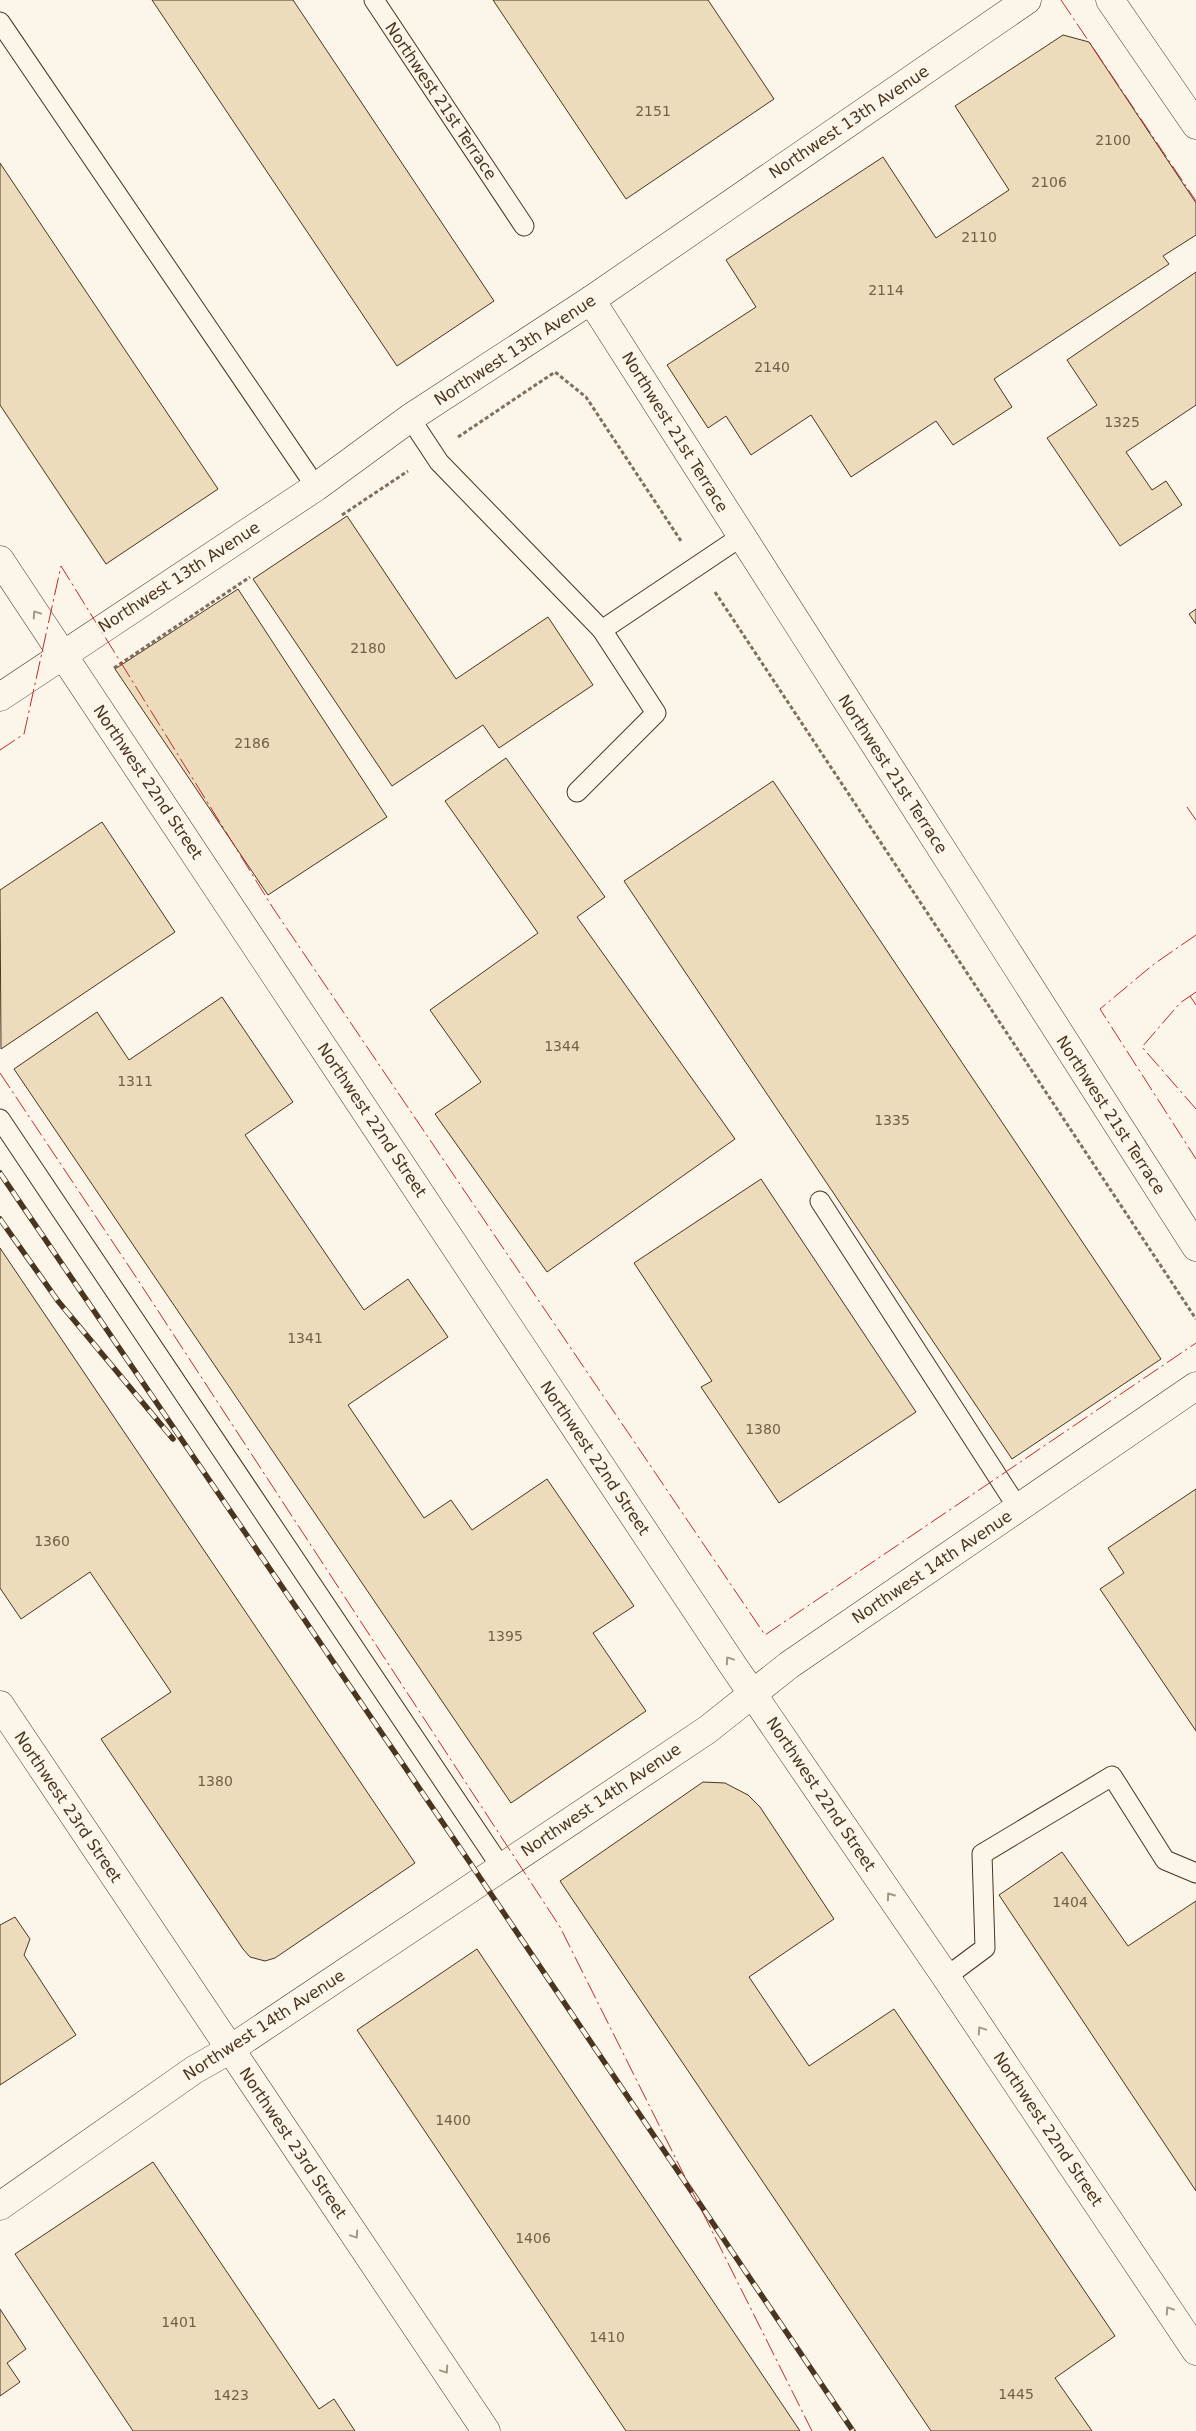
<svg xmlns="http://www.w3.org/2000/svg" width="1196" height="2431" font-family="'DejaVu Sans',sans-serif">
<rect width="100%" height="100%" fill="#fbf6e9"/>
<g fill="#ecdcbc" stroke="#4a3520">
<polygon points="152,0 293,0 494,301 397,366"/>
<polygon points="493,0 708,0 774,99 626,199"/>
<polygon points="1063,35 1089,42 1196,203 1196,235 1163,256 1169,264 994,379 1012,407 953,445 936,421 851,477 811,415 751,455 726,416 708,428 667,365 756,307 726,260 883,157 936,238 1009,190 955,106"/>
<polygon points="0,163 218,489 106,564 0,405"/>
<polygon points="1196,272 1196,405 1126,452 1152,490 1166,481 1182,505 1120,546 1047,438 1097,405 1067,360"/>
<polygon points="347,516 456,679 548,617 593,685 499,748 483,725 392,786 253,579"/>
<polygon points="238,589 387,817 268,895 115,669"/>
<polygon points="1196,609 1196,624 1189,614"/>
<polygon points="506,758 605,897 577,917 735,1139 547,1272 435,1114 481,1082 430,1010 538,933 445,801"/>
<polygon points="773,781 1161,1359 1012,1459 624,881"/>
<polygon points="102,822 175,932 1,1049 0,890"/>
<polygon points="222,997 293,1102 245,1135 364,1310 408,1279 448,1337 348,1405 424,1518 451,1500 472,1530 547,1479 634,1606 593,1633 646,1711 511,1803 14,1069 97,1012 129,1060"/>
<polygon points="761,1179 916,1412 779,1503 701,1387 712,1381 634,1263"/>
<polygon points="0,1248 415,1863 275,1958 265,1961 250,1957 243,1949 101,1739 171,1692 90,1572 21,1619 0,1588"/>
<polygon points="1196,1489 1196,1731 1100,1589 1124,1573 1108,1548"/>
<polygon points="703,1782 725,1783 748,1795 760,1807 834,1919 749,1977 809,2066 894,2009 1115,2336 1055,2378 1092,2431 931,2431 560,1881"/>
<polygon points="1062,1852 1128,1946 1196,1901 1196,2191 999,1895"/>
<polygon points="15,1917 30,1939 24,1955 76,2035 0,2085 0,1925"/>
<polygon points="477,1949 800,2431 626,2431 357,2030"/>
<polygon points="153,2162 319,2409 334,2399 355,2431 133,2431 15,2254"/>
<polygon points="0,2309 26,2349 7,2363 20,2382 0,2396"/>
</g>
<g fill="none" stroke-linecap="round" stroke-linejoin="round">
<g stroke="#4a3520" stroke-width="21">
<g id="service">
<polyline points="374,0 524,226"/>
<polyline points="0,22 316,487"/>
<polyline points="410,418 439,462 602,630 742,536"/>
<polyline points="577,792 656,713 602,630"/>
<polyline points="0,1119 501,1867"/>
<polyline points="820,1201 1018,1508"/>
<polyline points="946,1977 985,1948 982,1854 1112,1776 1165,1860 1196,1873"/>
</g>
</g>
<g stroke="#4a3520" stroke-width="29">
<g id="minor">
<polyline points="1110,0 1196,125"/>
<polyline points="591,300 1196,1247"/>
<polyline points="0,560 732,1664 946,1977 1196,2351"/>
<polyline points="0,697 316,487 410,418 591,300 1027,0"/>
<polyline points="0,1705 486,2431"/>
</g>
</g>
<g stroke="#4a3520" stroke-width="29">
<polyline id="tertiary" points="0,2206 194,2070 229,2050 707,1730 789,1665 1196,1386"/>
</g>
<g stroke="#7f6f5c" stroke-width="3" stroke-dasharray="4 2.5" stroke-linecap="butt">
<polyline points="458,437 555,372 586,397 681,541"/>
<polyline points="342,515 408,471"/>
<polyline points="715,592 1196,1319"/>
<polyline points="114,668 250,577"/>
</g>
<use href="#service" stroke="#fbf6e9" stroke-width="19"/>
<use href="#minor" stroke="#fbf6e9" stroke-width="28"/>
<use href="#tertiary" stroke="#fbf6e9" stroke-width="28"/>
<g stroke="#4a3520" stroke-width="5.5">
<g id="rail">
<polyline points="0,1173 460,1848 853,2431"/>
<polyline points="0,1219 58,1301 173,1439"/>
</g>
</g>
<use href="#rail" stroke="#fbf6e9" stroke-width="4" stroke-dasharray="11" stroke-linecap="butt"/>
<g stroke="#c62828" stroke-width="1" stroke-dasharray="18 4 2.5 4" stroke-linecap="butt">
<polyline points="1061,0 1196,201"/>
<polyline points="0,750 24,734 61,566 273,908 765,1635 1196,1343"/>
<polyline points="1187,807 1196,820"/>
<polyline points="1196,935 1154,964 1100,1009 1196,1159"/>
<polyline points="1196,992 1180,1003 1142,1047 1196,1109"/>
<polyline points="1190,996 1196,1005"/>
<polyline points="0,1073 134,1274 560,1927 812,2431"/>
</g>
</g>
<defs><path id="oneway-chevron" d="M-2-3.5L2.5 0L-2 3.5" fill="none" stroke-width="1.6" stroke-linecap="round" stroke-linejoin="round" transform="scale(1.25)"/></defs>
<g stroke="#a29684">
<use href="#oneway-chevron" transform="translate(36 614) rotate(-124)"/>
<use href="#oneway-chevron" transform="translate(729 1660) rotate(-124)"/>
<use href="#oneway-chevron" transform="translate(890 1896) rotate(-125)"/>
<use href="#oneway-chevron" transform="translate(981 2030) rotate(-124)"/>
<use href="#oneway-chevron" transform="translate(355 2235) rotate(56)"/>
<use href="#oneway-chevron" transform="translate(1169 2310) rotate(-124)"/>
<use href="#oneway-chevron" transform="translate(445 2370) rotate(56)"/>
</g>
<g text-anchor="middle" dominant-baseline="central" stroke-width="4" stroke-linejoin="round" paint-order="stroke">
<g font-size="14" fill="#725f47">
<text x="653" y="111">2151</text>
<text x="1113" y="140">2100</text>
<text x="1049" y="182">2106</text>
<text x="979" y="237">2110</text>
<text x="886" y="290">2114</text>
<text x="772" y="367">2140</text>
<text x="1122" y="422">1325</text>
<text x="368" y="648">2180</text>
<text x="252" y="743">2186</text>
<text x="562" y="1046">1344</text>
<text x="135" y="1081">1311</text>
<text x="892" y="1120">1335</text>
<text x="305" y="1338">1341</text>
<text x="763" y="1429">1380</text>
<text x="52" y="1541">1360</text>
<text x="505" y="1636">1395</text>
<text x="215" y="1781">1380</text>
<text x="1070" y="1902">1404</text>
<text x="453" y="2120">1400</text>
<text x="533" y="2238">1406</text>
<text x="179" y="2322">1401</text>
<text x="607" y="2337">1410</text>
<text x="1016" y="2394">1445</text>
<text x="231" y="2395">1423</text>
</g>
<g font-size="16" fill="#4a3520" stroke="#fbf6e9">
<text transform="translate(441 101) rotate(56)">Northwest 21st Terrace</text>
<text transform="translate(849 122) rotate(-34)">Northwest 13th Avenue</text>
<text transform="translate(515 350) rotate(-33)">Northwest 13th Avenue</text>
<text transform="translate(675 432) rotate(58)">Northwest 21st Terrace</text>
<text transform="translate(179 577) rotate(-33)">Northwest 13th Avenue</text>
<text transform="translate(893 774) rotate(57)">Northwest 21st Terrace</text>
<text transform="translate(148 782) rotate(56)">Northwest 22nd Street</text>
<text transform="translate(1111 1115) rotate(57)">Northwest 21st Terrace</text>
<text transform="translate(372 1120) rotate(56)">Northwest 22nd Street</text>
<text transform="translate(595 1458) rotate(56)">Northwest 22nd Street</text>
<text transform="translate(932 1567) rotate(-34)">Northwest 14th Avenue</text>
<text transform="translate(821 1794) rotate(56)">Northwest 22nd Street</text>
<text transform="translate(601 1800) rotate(-34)">Northwest 14th Avenue</text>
<text transform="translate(68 1807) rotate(56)">Northwest 23rd Street</text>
<text transform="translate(264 2025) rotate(-33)">Northwest 14th Avenue</text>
<text transform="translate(1048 2129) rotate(56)">Northwest 22nd Street</text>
<text transform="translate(293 2143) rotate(56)">Northwest 23rd Street</text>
</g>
</g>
</svg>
